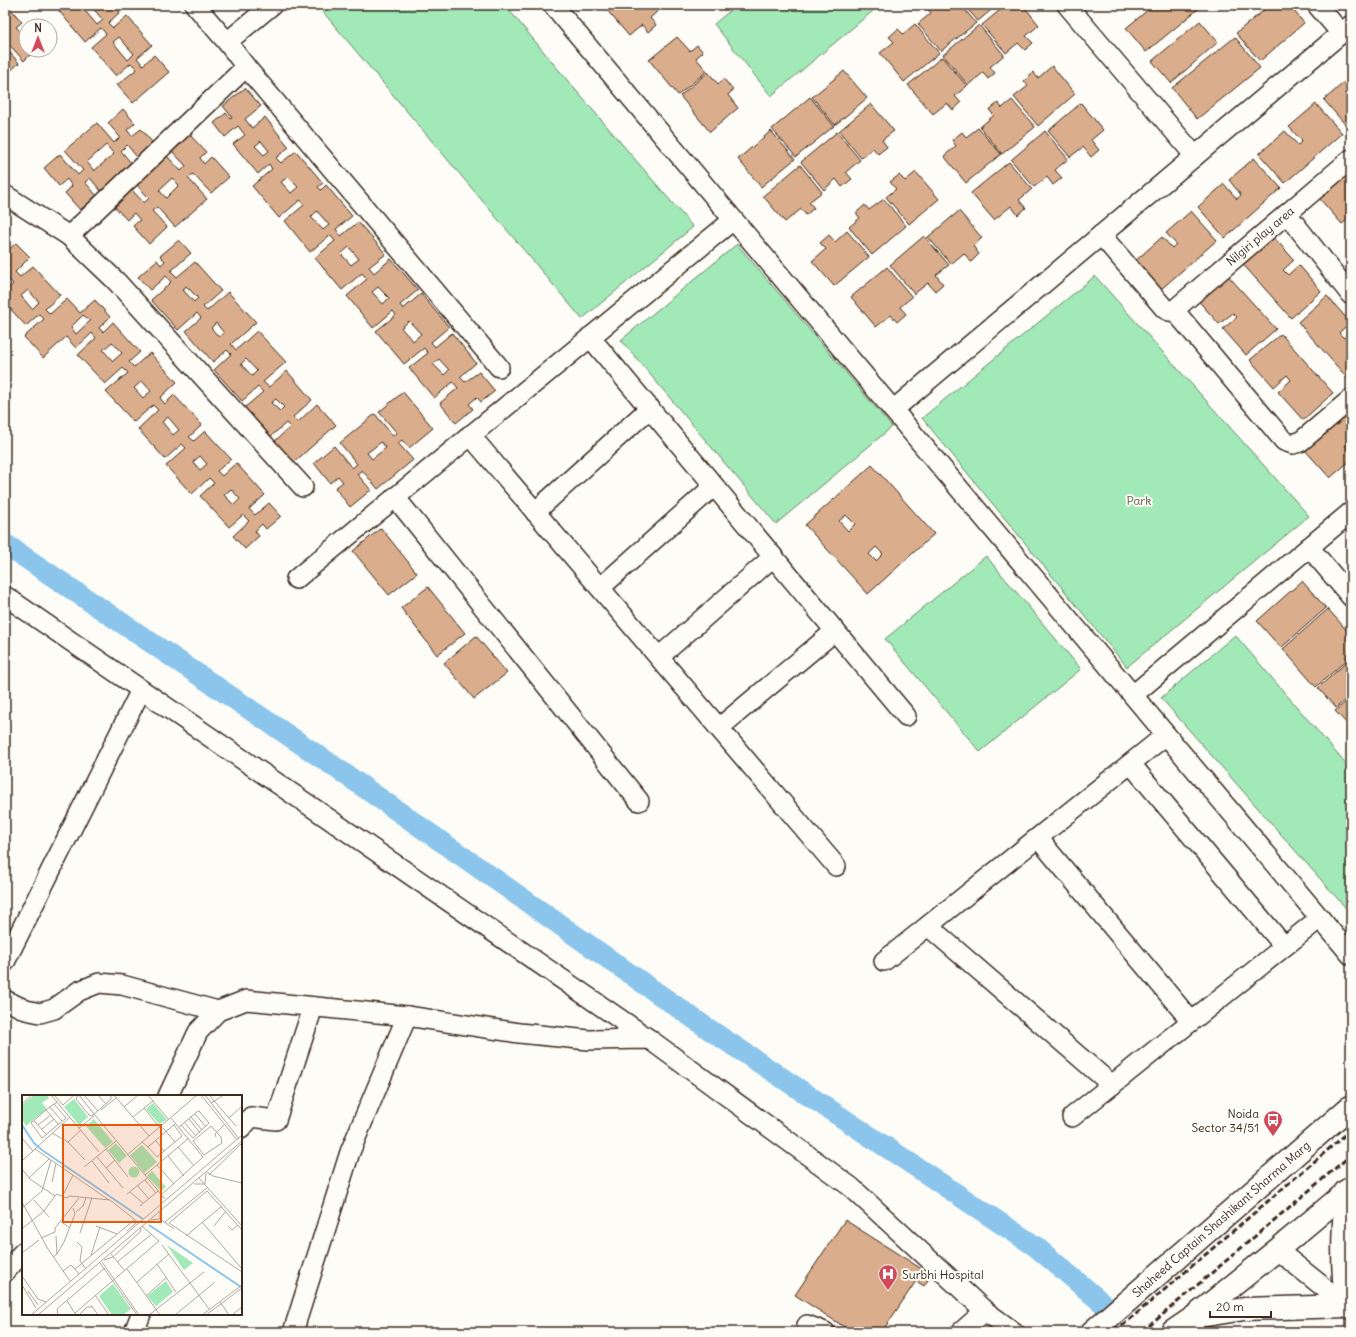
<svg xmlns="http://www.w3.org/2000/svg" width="1356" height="1337" font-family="Delius,sans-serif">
<rect width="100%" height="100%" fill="#fdfcf7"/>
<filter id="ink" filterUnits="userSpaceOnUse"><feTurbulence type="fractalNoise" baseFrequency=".025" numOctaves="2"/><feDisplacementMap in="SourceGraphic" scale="8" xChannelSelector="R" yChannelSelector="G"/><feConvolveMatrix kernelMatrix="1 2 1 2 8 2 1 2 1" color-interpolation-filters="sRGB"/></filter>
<g filter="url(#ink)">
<g fill="#a1e9b7" stroke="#6e8a6a">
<polygon points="332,5 505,5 568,81 693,227 582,319 323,12"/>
<polygon points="737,5 880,5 771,96 714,24"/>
<polygon points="737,244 892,427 776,524 621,340"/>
<polygon points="1095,276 1309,516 1127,667 922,418"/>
<polygon points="986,556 1081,669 980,752 885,639"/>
<polygon points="1235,635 1351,770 1351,914 1161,698"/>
</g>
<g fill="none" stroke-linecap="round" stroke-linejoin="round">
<polyline stroke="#8cc5eb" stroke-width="21" points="5,544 332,765 710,1030 1035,1246 1113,1312"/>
</g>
<g fill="#daad8c" stroke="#3b2a1e" fill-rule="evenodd">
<polygon points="5,5 7,5 22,22 16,27 22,33 26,30 26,50 35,50 24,61 7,42 5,44"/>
<path d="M66,5H82L81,6L97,25L103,20L90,5H114L120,12L108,23L113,28L127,16L152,45L137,58L143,65L154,55L169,72L133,103L117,85L137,69L131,63L116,76L91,47L106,34L101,28L85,42L59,11ZM119,37L134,54L128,60L113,42Z"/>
<polygon points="609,5 656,5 660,9 650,18 656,25 648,32 642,25 629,36 605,8"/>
<polygon points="928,5 961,5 976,23 941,51 918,24 931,13 926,7"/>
<polygon points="964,5 997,5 978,21"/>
<polygon points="1006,5 1023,5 1039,25 1026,36 1033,43 1025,50 1018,43 1006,53 982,25"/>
<polygon points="1154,5 1203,5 1146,52 1126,28"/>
<polygon points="1270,5 1289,5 1304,23 1260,61 1236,33"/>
<polygon points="1200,21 1218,42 1171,83 1152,61"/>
<polygon points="915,24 939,53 904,82 880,53 894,42 889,37 898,29 903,34"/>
<polygon points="979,25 1004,55 990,67 995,73 988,79 983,73 968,85 943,55"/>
<polygon points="677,37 690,51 697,45 703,52 696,58 707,71 678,95 649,60"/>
<polygon points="1235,37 1260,68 1197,119 1172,88"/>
<polygon points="5,47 19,63 5,76"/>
<polygon points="942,57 967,86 955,96 961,103 953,110 947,103 933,114 908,85"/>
<polygon points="1052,66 1075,94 1038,126 1014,97 1028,86 1024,81 1033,72 1038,78"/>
<polygon points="844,71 867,98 835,125 812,97"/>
<polygon points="708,72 718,84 724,79 733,90 728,95 738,108 710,132 680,96"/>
<polygon points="1349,78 1351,80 1351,127 1349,129 1324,100"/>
<path d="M245,88L261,106L245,119L252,128L265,117L289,147L276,158L281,163L296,151L323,183L318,187L321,190L326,185L352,216L336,229L341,236L358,222L386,254L369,267L374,273L391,259L418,290L400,305L403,309L421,294L449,327L431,342L435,347L452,333L476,363L460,377L465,382L479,372L495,391L481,402L477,397L469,404L473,409L456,423L440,403L458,388L453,382L434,398L409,368L428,353L424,348L404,364L376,331L396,315L393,311L373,328L347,296L367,279L362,273L342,290L315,258L335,241L330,235L310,252L285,221L304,205L300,200L279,218L252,186L272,169L269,164L258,174L233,144L245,135L238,126L225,137L214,123L226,113L230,118L232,117L223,106ZM261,141L269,151L264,155L255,146ZM288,177L298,187L291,193L281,182ZM317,211L329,225L323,230L311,217ZM349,247L359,259L351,265L341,254ZM378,287L389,298L383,304L372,292ZM409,321L421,334L413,341L401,328ZM439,359L449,370L444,375L433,364Z"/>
<polygon points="810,97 834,126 796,157 772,129"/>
<polygon points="1012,100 1035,127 1002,154 980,127 994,115 989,110 998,103 1002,108"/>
<polygon points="1081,103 1103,130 1091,140 1099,150 1091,157 1083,147 1070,157 1048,131"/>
<polygon points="871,104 894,131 882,140 887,147 878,154 873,148 861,158 839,131"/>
<polygon points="1316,104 1342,133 1285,183 1259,154 1285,131 1298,145 1302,141 1289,127"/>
<path d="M123,109L135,123L127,130L132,136L141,129L157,148L141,162L127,145L121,151L132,164L101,191L90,178L85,182L97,196L80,210L65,193L72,186L67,179L59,186L44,168L60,154L78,175L83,170L65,150L97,123L114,143L120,137L108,123ZM106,145L114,154L94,171L87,162Z"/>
<polygon points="978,128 1001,154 966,183 944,156 956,146 952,140 962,132 966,137"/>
<polygon points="771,131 795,159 761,187 738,159"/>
<polygon points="1045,131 1068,159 1055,170 1062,178 1053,185 1047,177 1034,187 1011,160"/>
<polygon points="837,132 860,160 846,172 852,179 842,187 836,179 824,190 801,162"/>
<path d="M189,134L206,152L200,158L204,164L211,157L229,177L211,193L193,174L188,178L207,199L175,227L157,207L152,211L167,227L149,244L133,226L140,220L134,213L127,220L112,204L130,188L144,203L149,198L135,183L166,155L181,171L186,166L171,150ZM172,178L179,185L166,198L159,190Z"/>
<polygon points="1254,158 1281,188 1225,238 1198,207 1224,184 1237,199 1241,195 1229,180"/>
<polygon points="1009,162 1032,189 1019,200 1026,208 1018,215 1011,206 994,220 971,193"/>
<polygon points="800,165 822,192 809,202 814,208 806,215 801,209 785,222 763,196"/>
<polygon points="1351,167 1351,217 1342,224 1318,197"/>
<polygon points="916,172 939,199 909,224 886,197 896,189 890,182 899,175 905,181"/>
<polygon points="884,199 906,226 872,255 849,227 860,218 856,213 865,205 869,210"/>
<polygon points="959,211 982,238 973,246 979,254 971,262 964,253 951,264 928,237"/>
<polygon points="1191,211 1217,240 1159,291 1133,263 1162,237 1172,248 1176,244 1166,233"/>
<polygon points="847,231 869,257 834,286 812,261 826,249 820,243 829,235 835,242"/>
<polygon points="1271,234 1294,260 1283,270 1288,275 1299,265 1321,291 1291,318 1240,261"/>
<polygon points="924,236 949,265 936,275 943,284 935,291 928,283 914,294 890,265"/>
<path d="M179,240L191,253L171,271L177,277L195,262L221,291L203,307L207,311L228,292L256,322L231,344L236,350L257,331L286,362L263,382L269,387L287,371L312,400L293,417L298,422L317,404L336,425L292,464L273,443L290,427L286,423L269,438L243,409L263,392L258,387L242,401L214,370L231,354L227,350L213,362L186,331L201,318L197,313L178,330L151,300L171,282L166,276L150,290L138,277L157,260L161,265L165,261L160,256ZM186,286L198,298L194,302L183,290ZM216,323L224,333L219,337L211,328ZM246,359L257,371L252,376L241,364ZM276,399L284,407L280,411L271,403Z"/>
<path d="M16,243L30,257L15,272L20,277L33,266L60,295L45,309L50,314L67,299L80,313L95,300L110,317L99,328L103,332L113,322L140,352L129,362L134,367L150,353L177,382L160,398L165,404L174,395L202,425L189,437L194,441L205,431L231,459L217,471L222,476L236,463L265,495L249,509L255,515L269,503L281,516L266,529L262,524L255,531L259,536L245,549L233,536L249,521L243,515L229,527L200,496L214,483L209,478L192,494L166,466L186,448L182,444L165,459L138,429L158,410L153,405L134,422L106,392L128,373L123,368L105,384L78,355L96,338L92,333L76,348L66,337L43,358L24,337L44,319L39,314L26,326L5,303V291L13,284L7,278L5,280V263L7,261L5,259V253ZM28,290L39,302L32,309L21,296ZM83,315L90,321L76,334L71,327ZM112,342L122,353L113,361L103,350ZM142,381L151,391L143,398L134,388ZM168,417L179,430L173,435L162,422ZM200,456L207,464L200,470L193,462ZM231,489L240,499L234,505L224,495Z"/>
<polygon points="887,267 912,297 900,307 906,314 897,322 891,315 876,327 851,297"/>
<polygon points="1223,270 1276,329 1246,355 1223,329 1237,317 1233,313 1219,324 1194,296"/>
<polygon points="1327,296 1350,322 1339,333 1344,338 1351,332 1351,378 1349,380 1298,322"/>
<polygon points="1281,334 1333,393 1303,420 1278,392 1291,380 1287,375 1274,387 1250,360"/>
<path d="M403,392L433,428L409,448L402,440L398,443L413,460L378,489L362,470L357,474L371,490L350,507L335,488L343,482L338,476L330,483L314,463L334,446L352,468L357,464L340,443L375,414L393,436L397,433L379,412ZM381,442L386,448L372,459L367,453Z"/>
<polygon points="1351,407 1351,441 1345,446 1351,452 1351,460 1330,478 1304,449"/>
<path d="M872,465L934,534L868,594L805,525ZM846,515L855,524L848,531L839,521ZM876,547L883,554L876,561L869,554Z"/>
<polygon points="381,528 417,573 389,595 353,551"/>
<polygon points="1302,581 1326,608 1281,648 1257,621"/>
<polygon points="428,587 465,633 437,655 401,608"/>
<polygon points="1328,609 1351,635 1351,656 1316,687 1283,649"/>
<polygon points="476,636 507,673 474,699 444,663"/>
<polygon points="1351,658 1351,694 1336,708 1318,688"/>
<polygon points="1351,697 1351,728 1335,711"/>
<polygon points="845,1220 931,1275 924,1286 916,1281 882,1332 863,1332 860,1330 858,1332 852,1332 795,1295"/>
</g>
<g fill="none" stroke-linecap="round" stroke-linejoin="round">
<g stroke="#3b2a1e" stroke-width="22">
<g id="street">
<polyline points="195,5 227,42 246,67 499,367"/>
<polyline points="553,5 1351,955"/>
<polyline points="1067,5 1195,156"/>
<polyline points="1317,5 1341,33"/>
<polyline points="227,42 272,5"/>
<polyline points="5,195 69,236 116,281 303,487"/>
<polyline points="1287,214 1351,295"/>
<polyline points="1101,235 1165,309 1169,311 1174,310 1351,159"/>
<polyline points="69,236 246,67"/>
<polyline points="1174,310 1284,441 1293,444 1300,442 1351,399"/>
<polyline points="590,337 906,716"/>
<polyline points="893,410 1351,25"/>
<polyline points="470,435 836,866"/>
<polyline points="395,497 639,801"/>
<polyline points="535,512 650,408"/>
<polyline points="1309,547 1351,597"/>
<polyline points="296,579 733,220"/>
<polyline points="600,588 714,486"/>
<polyline points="5,596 649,1039"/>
<polyline points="659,657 773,557"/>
<polyline points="1133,695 1351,512"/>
<polyline points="719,728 835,631"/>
<polyline points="1131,764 1284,946"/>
<polyline points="1038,838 1191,1021"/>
<polyline points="928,926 1112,1085"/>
<polyline points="884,961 1166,735"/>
<polyline points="5,962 141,690"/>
<polyline points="5,1000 26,1010 40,1013 54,1009 79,991 99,983 122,985 218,1011"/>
<polyline points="168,1096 198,1032 218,1011 246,1000 407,1016 519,1033 589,1040 649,1039 851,1187 985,1311 1014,1332"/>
<polyline points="1072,1117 1320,918"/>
<polyline points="241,1129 251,1117 276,1120 313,1007"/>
<polyline points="1277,1250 1351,1309"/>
<polyline points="5,1272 23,1252"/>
<polyline points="807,1325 825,1332"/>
<polyline points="134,1332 141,1314"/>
<polyline points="293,1332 350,1152 407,1016"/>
<polyline points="961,1332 985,1311"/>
</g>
</g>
<g stroke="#3b2a1e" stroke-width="25">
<g id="secondary">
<path d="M1194,1317L1244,1309L1347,1306C1341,1268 1343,1230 1346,1191"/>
<polyline points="1092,1332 1351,1106"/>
<polyline points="1172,1332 1194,1317 1277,1250 1351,1188"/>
</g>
</g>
<use href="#street" stroke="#fdfcf7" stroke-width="19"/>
<use href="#secondary" stroke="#fdfcf7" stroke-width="22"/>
<g stroke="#3b2a1e" stroke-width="3" stroke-dasharray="6 3" stroke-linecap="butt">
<polyline points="1115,1332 1351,1130"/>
<polyline points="1142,1332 1351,1155"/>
</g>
</g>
</g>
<defs>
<g id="bus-pin" transform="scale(1)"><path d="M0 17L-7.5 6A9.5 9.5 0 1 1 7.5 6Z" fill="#d1495b" stroke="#fdfcf7"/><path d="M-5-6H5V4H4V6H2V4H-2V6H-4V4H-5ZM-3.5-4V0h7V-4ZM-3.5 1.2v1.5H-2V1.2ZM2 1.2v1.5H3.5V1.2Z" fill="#fff"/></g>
<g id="hospital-pin" transform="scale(1)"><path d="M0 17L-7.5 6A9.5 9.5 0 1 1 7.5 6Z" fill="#d1495b" stroke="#fdfcf7"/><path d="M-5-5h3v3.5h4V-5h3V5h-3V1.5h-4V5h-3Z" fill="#fff"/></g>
</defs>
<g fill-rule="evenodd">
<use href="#bus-pin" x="1273" y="1120"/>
<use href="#hospital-pin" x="888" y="1274"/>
</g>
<g text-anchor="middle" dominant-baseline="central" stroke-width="4" stroke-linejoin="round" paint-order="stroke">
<g font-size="12" fill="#3b2a1e" stroke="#fdfcf7">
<text transform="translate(1260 236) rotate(-40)">Nilgiri play area</text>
<text transform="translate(1221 1219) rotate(-41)">Shaheed Captain Shashikant Sharma Marg</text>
</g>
<g font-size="12" fill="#545a44" stroke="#fdfcf7">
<text x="1139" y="500">Park</text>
</g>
<g font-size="12" fill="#3b2a1e" stroke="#fdfcf7" text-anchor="end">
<text x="1259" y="1113">Noida<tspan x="1259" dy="14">Sector 34/51</tspan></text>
<text x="902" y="1274" text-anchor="start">Surbhi Hospital</text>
</g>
</g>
<g transform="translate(22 1095)">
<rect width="220" height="220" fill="#fdfcf7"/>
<path d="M12,0H25L27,3L20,8L25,14L4,31L0,24V10ZM52,4L66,22L57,30L42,12ZM131,8L145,25L137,29L124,14ZM72,24L91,47L83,53L64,31ZM94,48L105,61L97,68L86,55ZM120,50L135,67L122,78L108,60ZM106.5 77a5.5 5.5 0 1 1 11 0a5.5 5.5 0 1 1-11 0ZM130,76L144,92L139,96L125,81ZM145,150L171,168L162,175ZM144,186L151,197L134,211L125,201ZM91,189L109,214L101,220H90L77,201Z" fill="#a1e9b7"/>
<path fill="none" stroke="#8cc5eb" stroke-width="2" d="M0,30L12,48L20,55L121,124M127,130L219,192"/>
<path fill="none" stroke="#afa8a0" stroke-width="1" d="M29,0L77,57M32,0L41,10L52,0M56,0L54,4L67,20L70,21L89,4V0M57,0L72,19M62,0L76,16M76,0L84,9M92,0L127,41M126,0L147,25M179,0L215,45M183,0L217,44M187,0L214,31M189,8L200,1M0,9L10,0M32,9L44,23L20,43L9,28L24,15L32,9L35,7M28,12L40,26M102,12L116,0M122,13L138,33M24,15L37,30M79,15L94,3M72,19L143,104M173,19L184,32M111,22L131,6M169,22L180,35M207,23L220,11M167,24L178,38M12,26L25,40M162,27L174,41M16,30L29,20M189,31L199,42L200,48L182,60L171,46ZM157,32L176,16H177L187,28L171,43L159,30M57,33L72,21M141,33L153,47M20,34L32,24M30,38L46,47L63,65M194,42L193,39L203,29M0,43L11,56M134,46L142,56M46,47L59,35M120,47L126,52L153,29M126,52L135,62L160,41L152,30M156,52L172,71M13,54L87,105M84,54L106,82M105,60L175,0M146,61L162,81M75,62L101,93M0,66L48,22M70,66L87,88M135,70L152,89M62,72L94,46M84,73L93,65M0,74L8,84L33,101L35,99L44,103L48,101L88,105L117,128M185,77L191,81L220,88M123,80L167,43M187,80L220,48M7,83L27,64M177,83L220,131M123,85L134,98M30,87L34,68M172,89H183L184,78M116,91L127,104M108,97L121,108M105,99L125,83M139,100L181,62L149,23M40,102L51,80M12,105L27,122M0,107L26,154L48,186M118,111L136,96M0,113L20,96L29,65M54,117L61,111L64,103M138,124L152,134M128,125L138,124V116M38,126L48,133M143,127L186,92M180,127L220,174M74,131L95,139M192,131L204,116M206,131L210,135L216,130M1,133L22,116L33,101M220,135L185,96L147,128L220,177M105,136L115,127M58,138L70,103M164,141L200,111M19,143L33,137V133L57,103M55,147L60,152L58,166L64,174M140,150L187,214M0,158L17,145M35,159L42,147L53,119L51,113M89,159L103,176M69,160L78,132M31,162L35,159L34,141M82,165L91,162L118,137L119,133M80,167L117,220M95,167L130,139M78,168L115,220M135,169L154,197M105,174L138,220M41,176L49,170L53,174M57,179L53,174L112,125M0,181L16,204L24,207M115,187L147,159M0,190L14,213M6,196L16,210M73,200L87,220M124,201L144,183M45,206L54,220M198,207L207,220M69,210L76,220M53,218L137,146L120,131M9,220L220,40M16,220L220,46M36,220L35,214L83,173M57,220L65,212H70M127,220L182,177M153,220L193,187M180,220L220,190M184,220L220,193M210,220L220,212"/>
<path fill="#e8590c" fill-opacity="0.15" stroke="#e8590c" stroke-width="2" d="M41,30H139V127H41Z"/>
<rect width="220" height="220" fill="none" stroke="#3b2a1e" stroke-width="2"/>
</g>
<rect width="1356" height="1337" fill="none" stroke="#fdfcf7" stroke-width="20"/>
<rect x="10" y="10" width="1336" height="1317" fill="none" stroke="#3b2a1e" stroke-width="1.5" filter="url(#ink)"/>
<g transform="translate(38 38)"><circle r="19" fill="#fdfcf7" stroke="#afa8a0"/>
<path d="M0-3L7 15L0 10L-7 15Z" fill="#d1495b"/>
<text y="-6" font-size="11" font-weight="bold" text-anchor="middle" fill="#3b2a1e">N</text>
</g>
<path d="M1210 1311v6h61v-6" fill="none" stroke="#3b2a1e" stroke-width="2"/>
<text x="1216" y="1311" font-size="12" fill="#3b2a1e" stroke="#fdfcf7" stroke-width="3" paint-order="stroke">20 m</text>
</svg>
